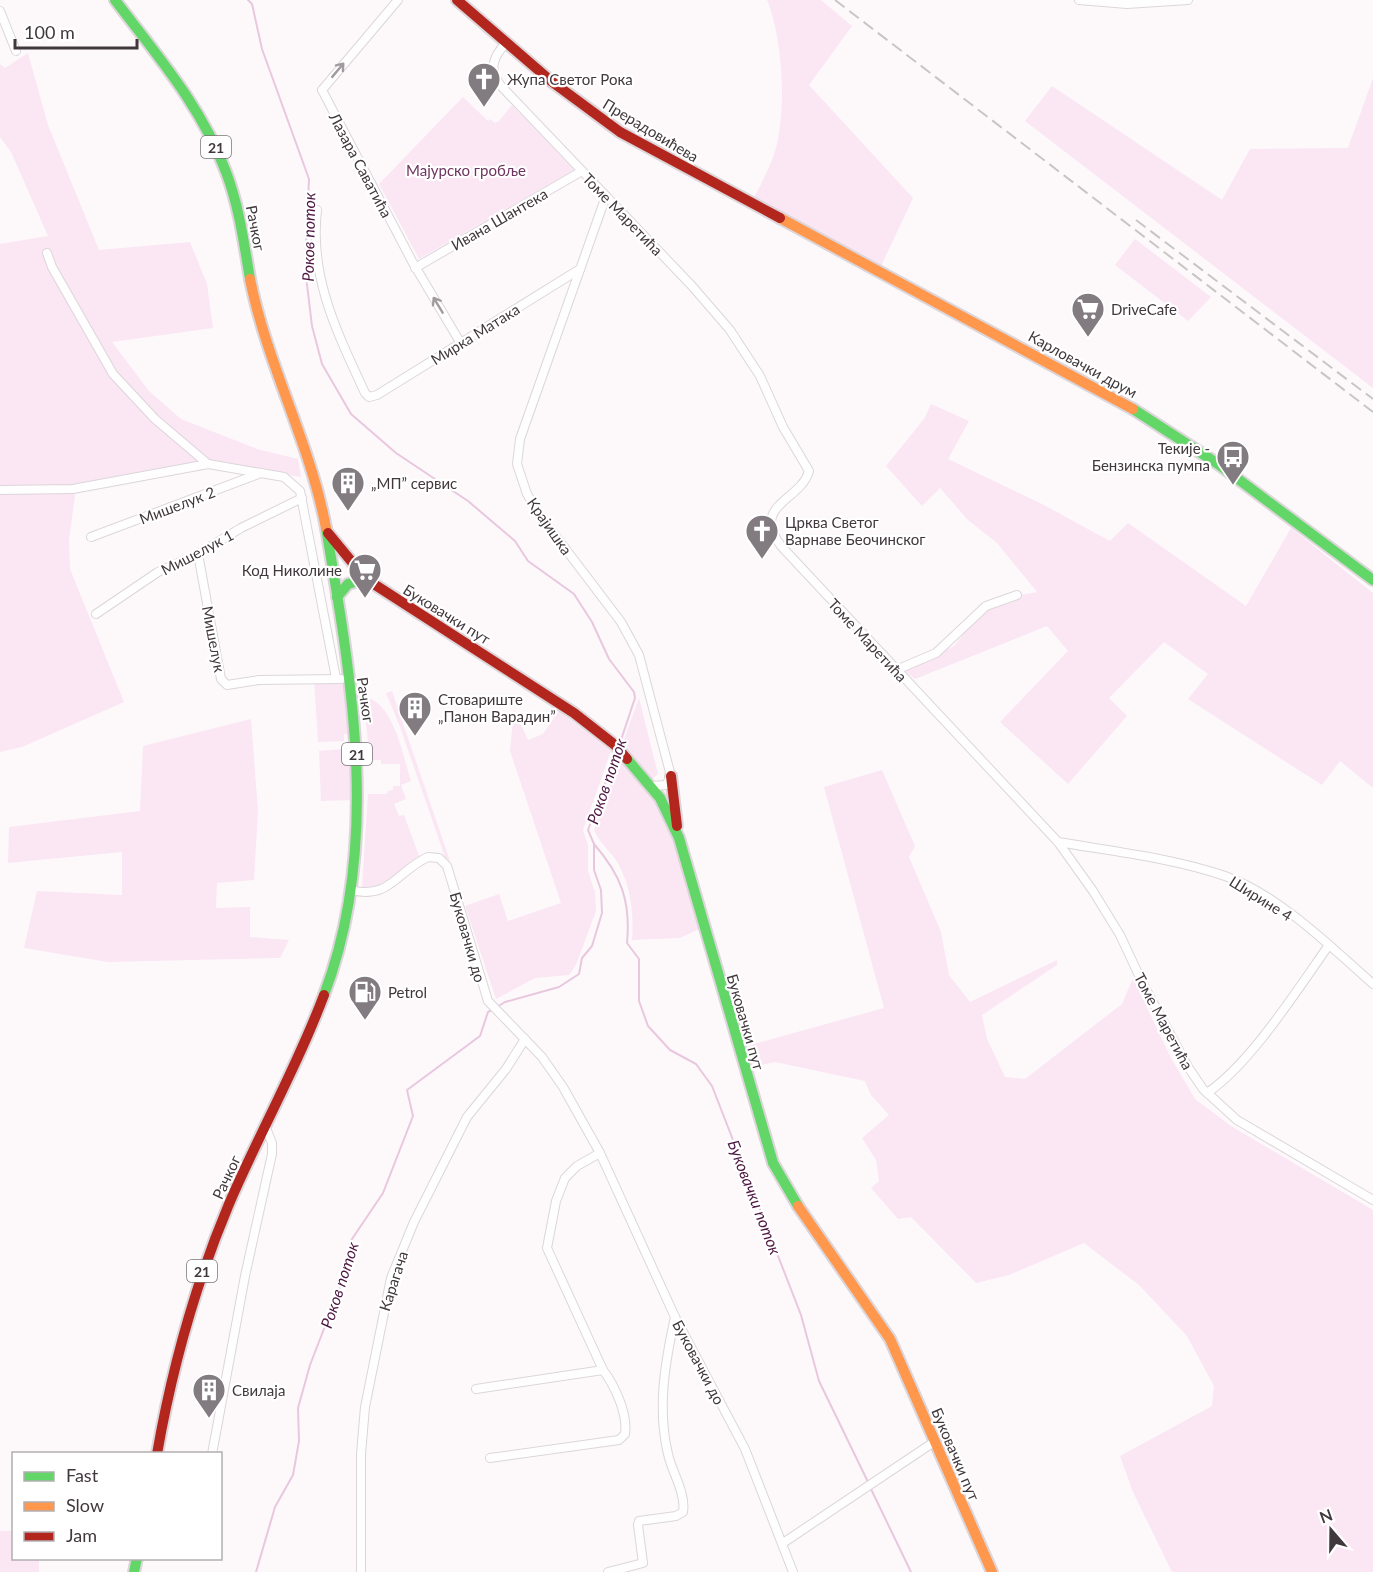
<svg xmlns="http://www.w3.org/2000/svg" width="1373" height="1572" font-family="Lato,sans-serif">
<rect width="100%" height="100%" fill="#fdf9fb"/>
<g fill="#fbe6f4">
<path d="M767,0H821L852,26L809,85L913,198L881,266L754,197C762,183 770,167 775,151C787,111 783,39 767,0Z"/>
<polygon points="28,53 48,125 99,250 190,242 207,284 213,328 112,342 149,391 181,419 257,449 298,459 301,477 210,464 76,488 69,540 70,569 124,702 22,747 0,752 0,244 48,236 11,152 0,137 0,64 5,68"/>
<polygon points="1373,78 1373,388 1025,121 1052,86 1222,200 1250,149 1348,148"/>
<polygon points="463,97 488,121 490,119 495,123 499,121 512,105 574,170 419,259 379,184"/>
<polygon points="1135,239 1211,297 1188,321 1115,265"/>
<polygon points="931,404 969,421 948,459 1042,504 1110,541 1128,523 1246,606 1291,528 1373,593 1373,788 1340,761 1322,785 1188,699 1208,674 1164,642 1109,698 1127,716 1068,784 1000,722 1068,651 1047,626 915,679 903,670 954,646 979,615 1016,596 1037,592 997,543 968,520 940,488 922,506 886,466 924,419"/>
<polygon points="314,680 338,681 350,686 352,735 344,734 344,741 318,742"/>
<polygon points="392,691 450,861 445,857 400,727 386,693"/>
<path d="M363,696C395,703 402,754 411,781L401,785L406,799L394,804L399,816L404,815L419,856C400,867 386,890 362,887L368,794H387L388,791L393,790V786H400V764H381V760H370Z"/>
<polygon points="639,698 658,774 651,780 622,745"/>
<polygon points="514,709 528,740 543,734 559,711 611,751 583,830 588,845 588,871 595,892 596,911 576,965 569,975 535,978 496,999 465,906 499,894 508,921 561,903 510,751"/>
<polygon points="251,719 258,811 254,880 217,883 216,908 250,907 250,937 289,940 280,958 108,962 24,948 37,891 122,895 122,852 8,863 9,827 140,811 143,746"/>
<polygon points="355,748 357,800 321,801 319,751"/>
<path d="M619,758L641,781L663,814L673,839L699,929L680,938L632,940C634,915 631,888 619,865C612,852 600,844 594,830Z"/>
<polygon points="882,770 915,846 909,857 941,932 949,975 970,1002 1057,960 1057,965 982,1015 987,1039 1005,1077 1025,1079 1122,1004 1133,978 1170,1056 1195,1099 1231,1126 1373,1210 1373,1572 1172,1572 1133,1492 1120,1456 1212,1406 1214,1386 1187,1336 1139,1285 1084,1243 1009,1275 976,1283 911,1217 898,1219 871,1188 879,1181 876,1160 862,1138 889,1115 871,1095 865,1081 775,1062 752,1067 743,1047 884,1008 824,787"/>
<polygon points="0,1531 13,1531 14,1558 39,1559 39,1572 0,1572"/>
</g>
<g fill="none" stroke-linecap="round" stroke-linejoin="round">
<g stroke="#e9c7de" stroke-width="2">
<polyline points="248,0 252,4 262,49 309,179 305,268 312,326 322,364 351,414 396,453 468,501 515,541 528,561 574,594 592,622 609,659 634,692 635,698 620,743"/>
<path d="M594,844C621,875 631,901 627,943L639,959V1001L648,1026L670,1050L696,1064L712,1086L801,1315L819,1381L868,1482"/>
<polyline points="497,1007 505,1002 559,987 579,974 582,958 592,946 602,913 601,890 594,870 594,844 588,830 617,751"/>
<polyline points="870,1487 911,1572"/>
<polyline points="256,1572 275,1507 293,1475 299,1441 298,1408 310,1365 339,1290 350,1242 383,1193 413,1116 407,1090 480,1036 488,1012 492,1010"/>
</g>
<g stroke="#dcd6da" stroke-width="10">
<g id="street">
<polyline points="398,0 322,90 413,263 460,342"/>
<polyline points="1079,0 1127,4 1188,0"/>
<polyline points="0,11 16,51"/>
<path d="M506,43C493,57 488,69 501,86L692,286L730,330L760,376L783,427L809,471C801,501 750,504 781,546L1058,842L1093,891L1120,935L1143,984L1188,1067L1203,1089L1237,1120L1373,1200"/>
<polyline points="606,196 520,439 517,464 527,494 539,514 621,622 639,655 671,776 666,785 651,786"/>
<path d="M317,210C309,278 338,334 365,393L369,397L377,395L580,269"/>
<polyline points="47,253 52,267 113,374 155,419 208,464"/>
<polyline points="415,268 582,171"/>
<polyline points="0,490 73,489 208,464 284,477 300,491 336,678"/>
<polyline points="91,537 261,473"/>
<polyline points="198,554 221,679 227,685 259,680 341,679"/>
<polyline points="96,614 158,572 198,554 241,528 302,498"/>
<polyline points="896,670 936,653 986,606 1017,595"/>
<path d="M1058,842C1111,851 1173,858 1225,876C1279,895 1331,947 1373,984"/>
<path d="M351,890C390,900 397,871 428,857L439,858L447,866L488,1001L542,1057L563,1087L600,1153L675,1317L745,1449L793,1572"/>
<path d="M1207,1093C1251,1063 1297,990 1329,945"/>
<polyline points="476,1389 603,1370"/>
<polyline points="212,1454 245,1276 272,1154 272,1143 266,1128"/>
<path d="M490,1458L619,1440L625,1434C628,1414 615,1386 603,1370L547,1248L556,1201L565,1178L577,1166L600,1153"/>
<polyline points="783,1543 934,1442"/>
<polyline points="361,1572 361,1454 365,1407 391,1278 414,1222 467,1117 506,1069 525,1039"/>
<path d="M608,1572L643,1563L638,1525L639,1521L676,1516L683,1512C686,1492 672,1473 668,1454C657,1409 665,1362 675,1317"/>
</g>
</g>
<g stroke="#dcd6da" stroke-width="14">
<g id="fast">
<path d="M115,0C156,54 202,107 226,172C239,206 244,243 250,279"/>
<polyline points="1133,409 1218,464 1373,580"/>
<polyline points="337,597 348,584 366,579"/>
<polyline points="627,759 660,798 679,838 773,1163 798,1206"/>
<path d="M324,995C381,846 352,681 326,528"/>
<polyline points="134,1572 137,1558"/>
</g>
</g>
<g stroke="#dcd6da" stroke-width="14">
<g id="slow">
<polyline points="780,218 1133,409"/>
<path d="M250,279C267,365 310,442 326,528"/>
<polyline points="798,1206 890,1339 992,1572"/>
</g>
</g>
<g stroke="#dcd6da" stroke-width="14">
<g id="jam">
<polyline points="457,0 551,81 620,132 780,218"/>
<polyline points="328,533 366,579 574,713 615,745 627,759"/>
<polyline points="671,776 677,826"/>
<path d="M157,1454C172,1368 195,1285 229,1204C259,1134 297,1067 324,995"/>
</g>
</g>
<use href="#street" stroke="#fffefe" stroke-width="8"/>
<use href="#fast" stroke="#63d668" stroke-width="10"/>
<use href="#slow" stroke="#ff974d" stroke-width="10"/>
<use href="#jam" stroke="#b3261e" stroke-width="10"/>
<g stroke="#c7c5c6" stroke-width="2" stroke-dasharray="12 6" stroke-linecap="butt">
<polyline points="835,0 1373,412"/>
<polyline points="1136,220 1373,399"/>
</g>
</g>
<defs><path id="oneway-shaft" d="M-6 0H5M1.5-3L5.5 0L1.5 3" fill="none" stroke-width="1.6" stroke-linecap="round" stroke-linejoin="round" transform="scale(1.5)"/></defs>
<g stroke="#a09b9e">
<use href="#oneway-shaft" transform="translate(338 70) rotate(-50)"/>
<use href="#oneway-shaft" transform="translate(438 305) rotate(-121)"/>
</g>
<defs>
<g id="church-pin" transform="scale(1.725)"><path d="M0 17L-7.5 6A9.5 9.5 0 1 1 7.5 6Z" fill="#827c80" stroke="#fff"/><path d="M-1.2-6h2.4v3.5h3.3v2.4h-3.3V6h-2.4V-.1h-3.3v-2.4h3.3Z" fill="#fff"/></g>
<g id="supermarket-pin" transform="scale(1.725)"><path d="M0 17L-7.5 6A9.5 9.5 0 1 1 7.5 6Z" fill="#827c80" stroke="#fff"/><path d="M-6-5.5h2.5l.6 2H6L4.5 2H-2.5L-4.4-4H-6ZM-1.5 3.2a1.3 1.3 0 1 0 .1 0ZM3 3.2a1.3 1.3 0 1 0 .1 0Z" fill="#fff"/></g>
<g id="bus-pin" transform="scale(1.725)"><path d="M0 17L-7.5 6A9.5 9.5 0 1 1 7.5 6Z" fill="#827c80" stroke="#fff"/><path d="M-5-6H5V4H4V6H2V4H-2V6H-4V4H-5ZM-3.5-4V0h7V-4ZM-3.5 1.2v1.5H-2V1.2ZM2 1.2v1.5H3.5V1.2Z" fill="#fff"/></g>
<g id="building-pin" transform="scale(1.725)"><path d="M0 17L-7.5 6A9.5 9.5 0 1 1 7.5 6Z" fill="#827c80" stroke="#fff"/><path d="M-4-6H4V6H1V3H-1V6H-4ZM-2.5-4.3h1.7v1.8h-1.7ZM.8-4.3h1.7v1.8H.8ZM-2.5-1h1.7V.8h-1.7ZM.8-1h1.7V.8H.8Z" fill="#fff"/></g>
<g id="fuel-pin" transform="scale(1.725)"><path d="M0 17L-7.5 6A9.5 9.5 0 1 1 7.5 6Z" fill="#827c80" stroke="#fff"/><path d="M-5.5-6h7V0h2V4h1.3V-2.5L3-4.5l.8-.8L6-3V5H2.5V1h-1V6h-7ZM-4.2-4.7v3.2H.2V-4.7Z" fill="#fff"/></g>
</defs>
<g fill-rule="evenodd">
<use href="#church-pin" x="484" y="79"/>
<use href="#supermarket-pin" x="1088" y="309"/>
<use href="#bus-pin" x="1233" y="457"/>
<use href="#building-pin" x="348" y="483"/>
<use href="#church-pin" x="762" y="531"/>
<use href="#supermarket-pin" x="365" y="570"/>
<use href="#building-pin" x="415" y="708"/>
<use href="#fuel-pin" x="365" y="992"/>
<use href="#building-pin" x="209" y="1390"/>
</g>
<g text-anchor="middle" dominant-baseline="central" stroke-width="4.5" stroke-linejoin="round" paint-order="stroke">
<g fill="#fff" stroke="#797477" stroke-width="1.5">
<rect x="201" y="136" width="30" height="22" rx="4.5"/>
<rect x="342" y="743" width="30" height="22" rx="4.5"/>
<rect x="187" y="1260" width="30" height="22" rx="4.5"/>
</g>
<g font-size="14" font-weight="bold" fill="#40383d">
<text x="216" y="147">21</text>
<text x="357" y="754">21</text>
<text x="202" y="1271">21</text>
</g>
<g font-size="15" fill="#40383d" stroke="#fff" text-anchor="start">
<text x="507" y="79">Жупа Светог Рока</text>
<text x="1111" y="309">DriveCafe</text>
<text x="1210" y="448" text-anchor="end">Текије -<tspan x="1210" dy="17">Бензинска пумпа</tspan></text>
<text x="371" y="483">„МП” сервис</text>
<text x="785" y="522">Црква Светог<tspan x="785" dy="17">Варнаве Беочинског</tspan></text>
<text x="342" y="570" text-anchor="end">Код Николине</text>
<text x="438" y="699">Стовариште<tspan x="438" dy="17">„Панон Варадин”</tspan></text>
<text x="388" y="992">Petrol</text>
<text x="232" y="1390">Свилаја</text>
</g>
<g font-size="15" fill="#40383d" stroke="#fff">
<text transform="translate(651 130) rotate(31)">Прерадовићева</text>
<text transform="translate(361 165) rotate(62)">Лазара Саватића</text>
<text transform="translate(623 214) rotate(46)">Томе Маретића</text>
<text transform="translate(499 219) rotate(-30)">Ивана Шантека</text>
<text transform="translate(256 228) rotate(79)">Рачког</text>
<text transform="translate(475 334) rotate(-32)">Мирка Матака</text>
<text transform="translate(1083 364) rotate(29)">Карловачки друм</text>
<text transform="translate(177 505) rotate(-21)">Мишелук 2</text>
<text transform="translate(550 526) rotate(55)">Крајишка</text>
<text transform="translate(197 552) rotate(-28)">Мишелук 1</text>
<text transform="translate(447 614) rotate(32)">Буковачки пут</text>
<text transform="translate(214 639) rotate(79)">Мишелук</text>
<text transform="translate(868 640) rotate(47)">Томе Маретића</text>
<text transform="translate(366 700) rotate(82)">Рачког</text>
<text transform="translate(1261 898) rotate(32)">Ширине 4</text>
<text transform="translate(468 937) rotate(74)">Буковачки до</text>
<text transform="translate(1164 1021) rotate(62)">Томе Маретића</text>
<text transform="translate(746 1022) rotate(74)">Буковачки пут</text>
<text transform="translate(226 1177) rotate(-65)">Рачког</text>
<text transform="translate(393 1281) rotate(-72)">Карагача</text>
<text transform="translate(699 1362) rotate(62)">Буковачки до</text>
<text transform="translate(956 1454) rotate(67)">Буковачки пут</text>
</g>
<g font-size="15" fill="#6d345e" stroke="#fff">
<text x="466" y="170">Мајурско гробље</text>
</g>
<g font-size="16" font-style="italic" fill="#4d1640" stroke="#fff">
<text transform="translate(308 237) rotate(-89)">Роков поток</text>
<text transform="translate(606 781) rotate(-71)">Роков поток</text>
<text transform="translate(755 1197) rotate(69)">Буковачки поток</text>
<text transform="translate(339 1285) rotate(-72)">Роков поток</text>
</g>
</g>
<rect x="12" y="1452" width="210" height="108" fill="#ffffff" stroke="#b3afb1" stroke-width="1.5"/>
<rect x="24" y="1472" width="30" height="9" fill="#63d668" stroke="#b3afb1" stroke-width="1.5"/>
<text x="66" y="1482" font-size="18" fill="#40383d">Fast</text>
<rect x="24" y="1502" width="30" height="9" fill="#ff974d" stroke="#b3afb1" stroke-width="1.5"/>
<text x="66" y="1512" font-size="18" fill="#40383d">Slow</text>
<rect x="24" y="1532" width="30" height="9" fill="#b3261e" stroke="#b3afb1" stroke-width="1.5"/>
<text x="66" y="1542" font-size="18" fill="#40383d">Jam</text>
<g transform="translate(1331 1530) rotate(340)" stroke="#ffffff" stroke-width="4.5" paint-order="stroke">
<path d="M0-4.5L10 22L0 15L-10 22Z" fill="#40383d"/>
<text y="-9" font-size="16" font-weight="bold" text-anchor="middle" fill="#40383d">N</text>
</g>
<path d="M15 39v9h122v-9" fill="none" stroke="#40383d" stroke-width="3"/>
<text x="24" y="39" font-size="18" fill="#40383d" stroke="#ffffff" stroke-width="4.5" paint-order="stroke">100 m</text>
</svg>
